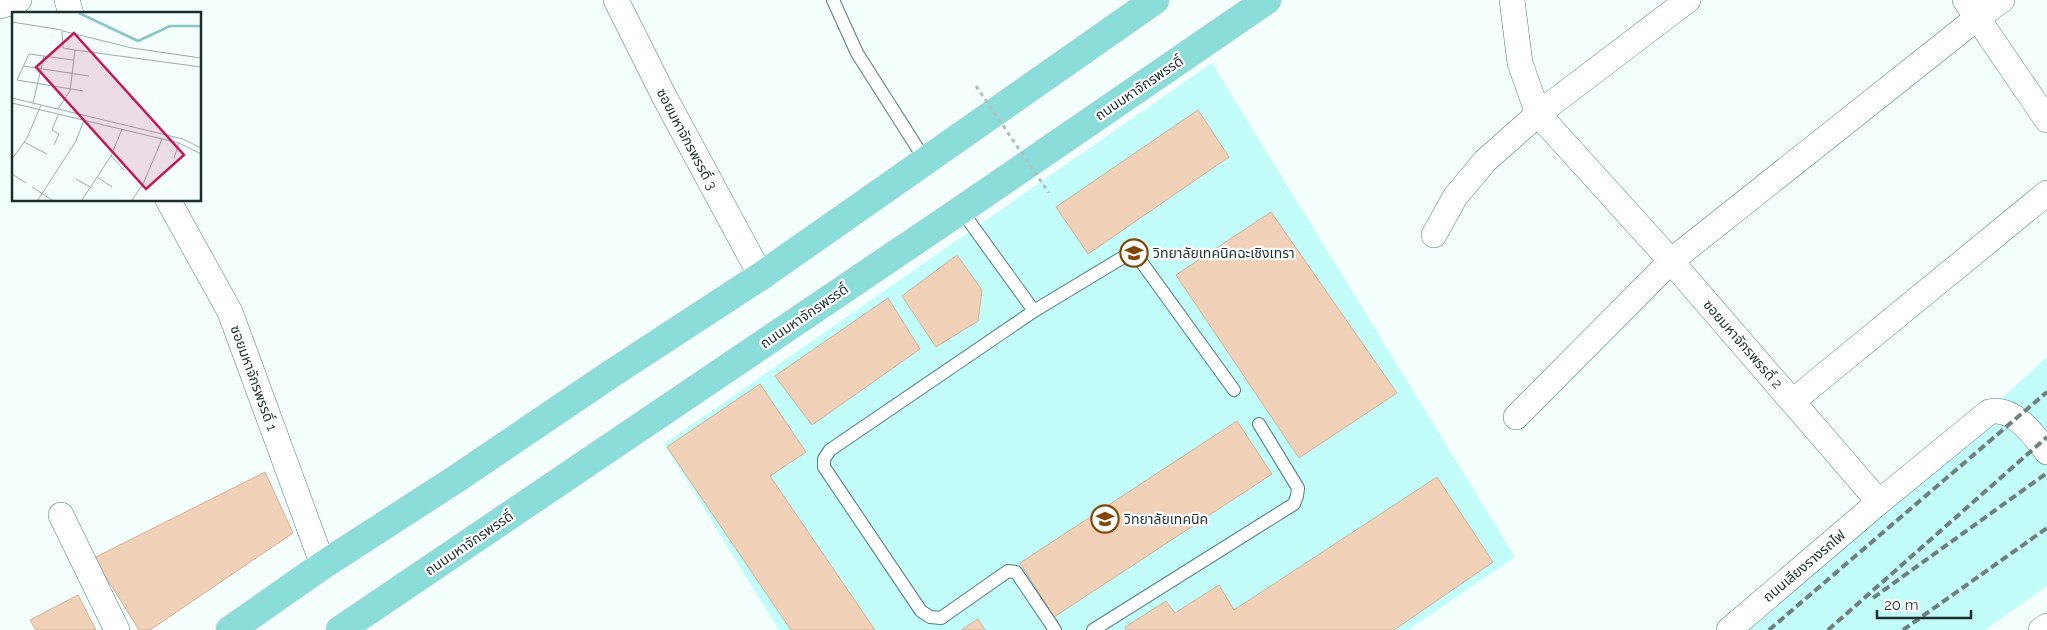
<svg xmlns="http://www.w3.org/2000/svg" width="2047" height="630" font-family="Raleway,'Noto Sans Thai',sans-serif">
<rect width="100%" height="100%" fill="#f4fefd"/>
<g fill="#c2fdf9">
<polygon points="1212,63 1515,557 1408,630 779,630 664,444"/>
<polygon points="2047,357 2047,586 1985,630 1746,630 1823,563"/>
</g>
<g fill="#f1d1b8" stroke="#cfb098">
<polygon points="1198,110 1229,157 1088,254 1056,207"/>
<polygon points="1271,212 1397,393 1299,458 1176,275"/>
<polygon points="957,255 982,290 978,321 936,347 902,296"/>
<polygon points="888,298 920,349 812,425 775,376"/>
<polygon points="760,384 806,452 770,476 875,630 791,630 667,447"/>
<polygon points="1237,421 1272,474 1054,617 1020,563"/>
<polygon points="265,472 293,533 150,630 139,630 94,558"/>
<polygon points="1437,477 1493,562 1394,630 1126,630 1125,627 1166,601 1175,613 1219,585 1234,610"/>
<polygon points="78,595 96,630 36,630 30,620"/>
<polygon points="978,619 985,630 961,630"/>
</g>
<g fill="none" stroke-linecap="round" stroke-linejoin="round">
<g stroke="#4f7c7a" stroke-width="14">
<g id="lane">
<polyline points="833,0 857,53 925,160"/>
<polyline points="961,210 1034,311"/>
<polyline points="1055,630 1016,572 1008,571 941,618 930,617 921,611 824,467 824,459 830,450 1034,311 1125,256 1132,254 1137,256 1234,390"/>
<polyline points="1093,630 1294,504 1297,496 1298,488 1259,424"/>
</g>
</g>
<g stroke="#4f7c7a" stroke-width="26">
<g id="street">
<polyline points="67,0 71,14"/>
<polyline points="616,0 664,96 761,276"/>
<path d="M1512,0L1520,63L1538,114L1671,261L1879,502L1989,412C2012,405 2034,435 2047,452"/>
<polyline points="1965,0 2047,120"/>
<polyline points="0,6 19,0"/>
<polyline points="168,200 230,312 323,565"/>
<polyline points="1434,235 1455,197 1485,161 1538,114 1688,0"/>
<polyline points="1793,401 2047,193"/>
<polyline points="1516,417 1671,261 1977,18 2002,0"/>
<polyline points="61,515 117,630"/>
<polyline points="1729,630 1879,502"/>
<polyline points="2041,630 2047,626"/>
</g>
</g>
<g stroke="#d6d9d9" stroke-width="29">
<g id="primary">
<polyline points="230,630 323,565 456,479 611,374 761,276 1155,0"/>
<polyline points="340,630 961,210 1267,0"/>
</g>
</g>
<use href="#lane" stroke="#fff" stroke-width="12"/>
<use href="#street" stroke="#fff" stroke-width="25"/>
<use href="#primary" stroke="#8bddda" stroke-width="28"/>
<g stroke="#707f7e" stroke-width="4" stroke-dasharray="8 4" stroke-linecap="butt">
<polyline points="1873,598 2047,473"/>
<polyline points="1769,630 2047,392"/>
<polyline points="1828,630 2047,437"/>
<polyline points="1903,630 2047,528"/>
</g>
<polyline stroke="#b2bebd" stroke-width="3" stroke-dasharray="4 4" stroke-linecap="butt" points="976,86 1049,193"/>
</g>
<defs>
<g id="university-ring" transform="scale(1.4375)"><circle r="9.5" fill="#fff" stroke="#834701" stroke-width="1.5"/><path d="M0-5L7-2L0 1L-7-2ZM-4 1L0 2.5L4 1V4Q0 6-4 4Z" fill="#834701"/></g>
<g id="school-ring" transform="scale(1.4375)"><circle r="9.5" fill="#fff" stroke="#834701" stroke-width="1.5"/><path d="M0-5L7-2L0 1L-7-2ZM-4 1L0 2.5L4 1V4Q0 6-4 4Z" fill="#834701"/></g>
</defs>
<g fill-rule="evenodd">
<use href="#university-ring" x="1134" y="253"/>
<use href="#school-ring" x="1105" y="519"/>
</g>
<g text-anchor="middle" dominant-baseline="central" stroke-width="4.5" stroke-linejoin="round" paint-order="stroke">
<g font-size="14" fill="#1b2e2d" stroke="#fff">
<text transform="translate(1139 88) rotate(-34)">ถนนมหาจักรพรรดิ์</text>
<text transform="translate(687 139) rotate(62)">ซอยมหาจักรพรรดิ์ 3</text>
<text transform="translate(804 316) rotate(-34)">ถนนมหาจักรพรรดิ์</text>
<text transform="translate(1743 344) rotate(49)">ซอยมหาจักรพรรดิ์ 2</text>
<text transform="translate(254 378) rotate(70)">ซอยมหาจักรพรรดิ์ 1</text>
<text transform="translate(469 543) rotate(-34)">ถนนมหาจักรพรรดิ์</text>
<text transform="translate(1804 566) rotate(-40)">ถนนเลียงรางรถไฟ</text>
</g>
<g font-size="14" fill="#1b2e2d" stroke="#fff" text-anchor="start">
<text x="1153" y="253">วิทยาลัยเทคนิคฉะเชิงเทรา</text>
<text x="1124" y="519">วิทยาลัยเทคนิค</text>
</g>
</g>
<g transform="translate(12 12)">
<rect width="189" height="189" fill="#f4fefd"/>
<path fill="none" stroke="#8ac7c4" stroke-width="2.5" d="M67,1L126,29L158,14H189"/>
<path fill="none" stroke="#9dabaa" stroke-width="1" d="M0,10L50,18L51,36L63,38L58,79L46,97M51,19L120,36L189,46M63,38L189,55M61,48L17,42L5,68L71,79M11,54L77,64M0,86L171,127L189,136M0,91L167,131L189,142M21,91L32,44M12,130L35,142M42,133L47,122L40,118L46,103M99,144L112,158M162,146L167,131M0,147L15,126L29,93M0,162L14,171M85,165L100,175M64,167L78,175M20,175L40,188M26,188L64,129L72,108M70,188L99,144L110,117M120,188L131,172L150,127"/>
<path fill="#c2185b" fill-opacity="0.15" stroke="#c2185b" stroke-width="2.5" d="M62,21L172,143L134,177L24,55Z"/>
<rect width="189" height="189" fill="none" stroke="#1b2e2d" stroke-width="2.5"/>
</g>
<path d="M1877 610v8h94v-8" fill="none" stroke="#1b2e2d" stroke-width="2.5"/>
<text x="1884" y="610" font-size="15" fill="#1b2e2d" stroke="#ffffff" stroke-width="4" paint-order="stroke">20 m</text>
</svg>
